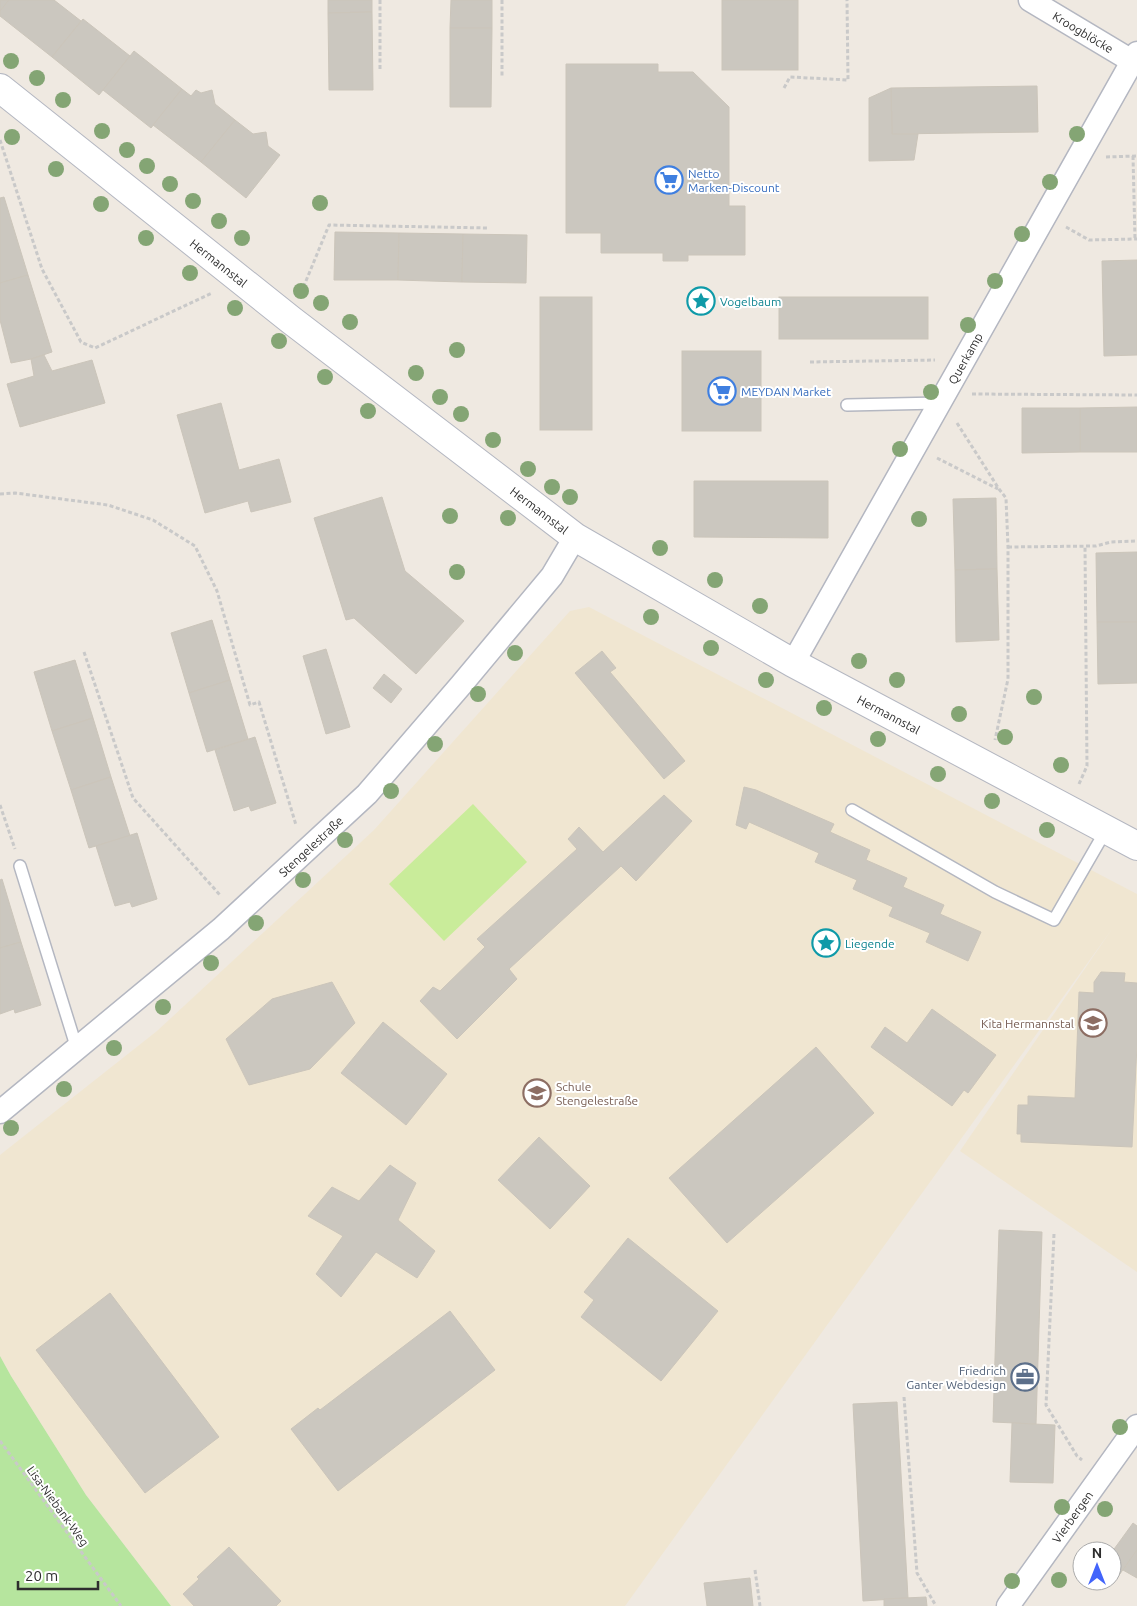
<svg xmlns="http://www.w3.org/2000/svg" width="1137" height="1606" font-family="Ubuntu,sans-serif">
<rect width="100%" height="100%" fill="#efe9e1"/>
<polygon fill="#f0e6d1" points="589,607 1137,894 1137,1272 960,1151 1112,929 625,1606 171,1606 86,1495 11,1376 0,1356 0,1155 157,1031 374,830 570,611"/>
<polygon fill="#b6e59e" points="0,1356 11,1376 86,1495 171,1606 0,1606"/>
<polygon fill="#c9ec9a" points="473,804 527,862 444,941 389,884"/>
<g fill="#cbc7bf" stroke="#cbc5ba">
<polygon points="0,0 9,0 0,11"/>
<polygon points="9,0 54,0 81,21 52,57 0,16 0,11"/>
<polygon points="328,0 372,0 372,12 328,13"/>
<polygon points="451,0 492,0 492,28 450,28"/>
<rect x="722" y="0" width="76" height="70"/>
<polygon points="372,12 373,90 329,90 328,13"/>
<polygon points="83,19 130,56 99,95 52,57"/>
<polygon points="450,28 492,28 491,107 450,107"/>
<polygon points="134,51 182,89 151,128 103,90"/>
<polygon points="566,64 658,64 658,72 693,72 729,107 729,206 745,206 745,255 688,255 688,261 663,261 663,253 601,253 601,233 566,233"/>
<polygon points="1037,86 1038,132 892,134 891,88"/>
<polygon points="891,88 892,134 918,134 914,160 869,161 869,98"/>
<polygon points="182,89 191,96 196,90 201,93 212,90 215,104 235,120 201,162 153,125"/>
<polygon points="235,120 253,134 266,132 268,146 280,155 246,198 201,162"/>
<polygon points="4,197 28,275 0,283 0,198"/>
<polygon points="335,232 399,233 398,280 334,280"/>
<polygon points="399,233 463,234 462,282 398,280"/>
<polygon points="463,234 527,235 526,283 462,282"/>
<polygon points="1137,260 1137,355 1104,356 1102,261"/>
<polygon points="28,275 52,352 31,359 11,363 0,320 0,283"/>
<rect x="540" y="297" width="52" height="133"/>
<rect x="779" y="297" width="149" height="42"/>
<rect x="682" y="351" width="79" height="80"/>
<polygon points="44,355 52,371 92,360 105,403 20,427 7,384 34,376 31,359"/>
<polygon points="221,403 239,470 279,459 291,502 251,512 248,501 205,513 177,415"/>
<polygon points="1137,407 1137,452 1080,452 1080,408"/>
<polygon points="1022,408 1080,408 1080,452 1022,453"/>
<polygon points="694,481 828,481 828,538 694,537"/>
<polygon points="382,497 405,571 464,621 416,674 354,618 346,620 314,518"/>
<polygon points="996,498 997,569 955,570 953,499"/>
<polygon points="1137,552 1137,622 1097,622 1096,553"/>
<polygon points="997,569 999,640 956,642 955,570"/>
<polygon points="212,620 230,680 189,693 171,633"/>
<polygon points="1097,622 1137,622 1137,683 1098,684"/>
<polygon points="326,649 350,727 326,734 303,656"/>
<polygon points="602,651 616,668 610,672 685,761 664,779 575,673"/>
<polygon points="75,660 93,718 52,731 34,672"/>
<polygon points="384,674 402,689 391,703 373,688"/>
<polygon points="230,680 248,739 207,752 189,693"/>
<polygon points="93,718 111,777 71,790 52,731"/>
<polygon points="255,737 276,803 251,811 249,806 234,811 215,750"/>
<polygon points="111,777 130,836 89,848 71,790"/>
<polygon points="744,787 756,790 834,824 830,832 870,850 866,860 907,878 903,887 944,905 940,914 981,932 968,961 926,942 930,933 889,916 893,907 853,889 857,880 815,862 819,853 749,822 746,829 736,825"/>
<polygon points="664,795 692,821 636,881 621,866 509,969 517,979 457,1039 420,1001 433,987 440,991 485,947 477,939 577,849 568,839 579,827 603,852"/>
<polygon points="137,833 157,899 132,907 130,902 115,906 96,846"/>
<polygon points="2,879 21,942 0,948 0,880"/>
<polygon points="21,942 41,1005 15,1013 14,1009 0,1014 0,948"/>
<polygon points="1101,972 1125,973 1124,982 1137,983 1137,1045 1132,1147 1021,1142 1021,1134 1017,1134 1018,1105 1028,1105 1028,1096 1075,1098 1079,992 1094,993 1094,982"/>
<polygon points="332,982 355,1023 310,1069 249,1085 226,1039 272,999"/>
<polygon points="932,1009 996,1055 968,1093 964,1090 952,1106 871,1047 885,1027 907,1043"/>
<polygon points="383,1022 447,1074 406,1125 341,1073"/>
<polygon points="816,1047 874,1113 727,1243 669,1178"/>
<polygon points="539,1137 590,1186 550,1229 498,1180"/>
<polygon points="390,1165 416,1183 398,1220 435,1251 417,1278 376,1252 341,1297 316,1274 343,1236 308,1216 332,1187 359,1201"/>
<polygon points="999,1230 1042,1232 1036,1424 993,1422"/>
<polygon points="628,1238 718,1311 661,1381 581,1317 594,1300 584,1292"/>
<polygon points="110,1293 219,1437 145,1493 36,1350"/>
<polygon points="450,1311 495,1370 338,1491 291,1429 318,1408 320,1410"/>
<polygon points="897,1402 908,1598 863,1601 853,1404"/>
<polygon points="1012,1423 1055,1425 1053,1483 1010,1482"/>
<polygon points="1133,1523 1137,1526 1137,1550 1117,1578 1112,1575 1112,1552"/>
<polygon points="229,1547 281,1601 276,1606 194,1606 183,1594 199,1579 197,1577"/>
<polygon points="1137,1550 1137,1578 1123,1570"/>
<polygon points="750,1578 753,1606 707,1606 704,1583"/>
<polygon points="926,1597 927,1606 884,1606 884,1599"/>
</g>
<g fill="none" stroke-linecap="round" stroke-linejoin="round">
<g stroke="#b4b7c1" stroke-width="14">
<g id="service">
<polyline points="847,405 939,403"/>
<polyline points="852,810 995,892 1054,920 1106,830"/>
<polyline points="20,866 77,1049"/>
</g>
</g>
<g stroke="#b4b7c1" stroke-width="25">
<g id="minor">
<path id="s1" d="M1030,0L1137,64"/>
<path id="s2" d="M793,663L1137,53"/>
<path id="s3" d="M0,1112L221,929L367,794L461,685L552,576L575,537"/>
<path id="s4" d="M1008,1606L1137,1426"/>
</g>
</g>
<g stroke="#b4b7c1" stroke-width="30">
<g id="tertiary">
<path id="s5" d="M0,88L291,320L575,537L793,663L1137,846"/>
</g>
</g>
<g stroke="#c9c9c9" stroke-width="3" stroke-dasharray="4 2.5" stroke-linecap="butt">
<polyline points="380,0 380,71"/>
<polyline points="502,0 502,77"/>
<polyline points="784,88 790,77 848,80 847,0"/>
<polyline points="0,140 42,269 81,342 95,348 212,293"/>
<polyline points="1133,156 1135,239"/>
<polyline points="1106,157 1137,156"/>
<polyline points="1066,227 1089,240 1137,239"/>
<polyline points="301,293 329,225 489,228"/>
<polyline points="810,362 935,360"/>
<polyline points="972,394 1137,395"/>
<polyline points="957,423 999,489 1006,498 1008,547 1008,679 995,740"/>
<polyline points="937,458 998,489"/>
<polyline points="0,494 15,493 108,505 153,520 195,546 217,591 250,705 259,702 296,825"/>
<polyline points="1008,547 1096,546 1111,542 1137,541"/>
<polyline points="84,652 133,798 220,895"/>
<polyline points="1079,784 1087,766 1085,547"/>
<polyline points="0,805 15,849"/>
<polyline points="1054,1234 1046,1405 1077,1456 1082,1460"/>
<polyline points="904,1397 917,1573 936,1606"/>
<polyline points="0,1441 121,1606"/>
<polyline points="755,1570 760,1606"/>
</g>
<use href="#service" stroke="#fff" stroke-width="11"/>
<use href="#minor" stroke="#fff" stroke-width="22"/>
<use href="#tertiary" stroke="#fff" stroke-width="28"/>
</g>
<g fill="#84a574">
<circle cx="11" cy="61" r="8"/>
<circle cx="37" cy="78" r="8"/>
<circle cx="63" cy="100" r="8"/>
<circle cx="102" cy="131" r="8"/>
<circle cx="1077" cy="134" r="8"/>
<circle cx="12" cy="137" r="8"/>
<circle cx="127" cy="150" r="8"/>
<circle cx="147" cy="166" r="8"/>
<circle cx="56" cy="169" r="8"/>
<circle cx="1050" cy="182" r="8"/>
<circle cx="170" cy="184" r="8"/>
<circle cx="193" cy="201" r="8"/>
<circle cx="320" cy="203" r="8"/>
<circle cx="101" cy="204" r="8"/>
<circle cx="219" cy="221" r="8"/>
<circle cx="1022" cy="234" r="8"/>
<circle cx="146" cy="238" r="8"/>
<circle cx="242" cy="238" r="8"/>
<circle cx="190" cy="273" r="8"/>
<circle cx="995" cy="281" r="8"/>
<circle cx="301" cy="291" r="8"/>
<circle cx="321" cy="303" r="8"/>
<circle cx="235" cy="308" r="8"/>
<circle cx="350" cy="322" r="8"/>
<circle cx="968" cy="325" r="8"/>
<circle cx="279" cy="341" r="8"/>
<circle cx="457" cy="350" r="8"/>
<circle cx="416" cy="373" r="8"/>
<circle cx="325" cy="377" r="8"/>
<circle cx="931" cy="392" r="8"/>
<circle cx="440" cy="397" r="8"/>
<circle cx="368" cy="411" r="8"/>
<circle cx="461" cy="414" r="8"/>
<circle cx="493" cy="440" r="8"/>
<circle cx="900" cy="449" r="8"/>
<circle cx="528" cy="469" r="8"/>
<circle cx="552" cy="487" r="8"/>
<circle cx="570" cy="497" r="8"/>
<circle cx="450" cy="516" r="8"/>
<circle cx="508" cy="518" r="8"/>
<circle cx="919" cy="519" r="8"/>
<circle cx="660" cy="548" r="8"/>
<circle cx="457" cy="572" r="8"/>
<circle cx="715" cy="580" r="8"/>
<circle cx="760" cy="606" r="8"/>
<circle cx="651" cy="617" r="8"/>
<circle cx="711" cy="648" r="8"/>
<circle cx="515" cy="653" r="8"/>
<circle cx="859" cy="661" r="8"/>
<circle cx="766" cy="680" r="8"/>
<circle cx="897" cy="680" r="8"/>
<circle cx="478" cy="694" r="8"/>
<circle cx="1034" cy="697" r="8"/>
<circle cx="824" cy="708" r="8"/>
<circle cx="959" cy="714" r="8"/>
<circle cx="1005" cy="737" r="8"/>
<circle cx="878" cy="739" r="8"/>
<circle cx="435" cy="744" r="8"/>
<circle cx="1061" cy="765" r="8"/>
<circle cx="938" cy="774" r="8"/>
<circle cx="391" cy="791" r="8"/>
<circle cx="992" cy="801" r="8"/>
<circle cx="1047" cy="830" r="8"/>
<circle cx="345" cy="840" r="8"/>
<circle cx="303" cy="880" r="8"/>
<circle cx="256" cy="923" r="8"/>
<circle cx="211" cy="963" r="8"/>
<circle cx="163" cy="1007" r="8"/>
<circle cx="114" cy="1048" r="8"/>
<circle cx="64" cy="1089" r="8"/>
<circle cx="11" cy="1128" r="8"/>
<circle cx="1120" cy="1427" r="8"/>
<circle cx="1062" cy="1507" r="8"/>
<circle cx="1105" cy="1509" r="8"/>
<circle cx="1059" cy="1580" r="8"/>
<circle cx="1012" cy="1581" r="8"/>
</g>
<defs>
<g id="supermarket-ring" transform="scale(1.4375)"><circle r="9.5" fill="#fff" stroke="#3f7fe0" stroke-width="1.5"/><path d="M-6-5.5h2.5l.6 2H6L4.5 2H-2.5L-4.4-4H-6ZM-1.5 3.2a1.3 1.3 0 1 0 .1 0ZM3 3.2a1.3 1.3 0 1 0 .1 0Z" fill="#3f7fe0"/></g>
<g id="sight-ring" transform="scale(1.4375)"><circle r="9.5" fill="#fff" stroke="#0f9aa8" stroke-width="1.5"/><path d="M0-6L1.8-2.2L6-1.7L2.9 1.2L3.7 5.4L0 3.3L-3.7 5.4L-2.9 1.2L-6-1.7L-1.8-2.2Z" fill="#0f9aa8"/></g>
<g id="school-ring" transform="scale(1.4375)"><circle r="9.5" fill="#fff" stroke="#8d6e63" stroke-width="1.5"/><path d="M0-5L7-2L0 1L-7-2ZM-4 1L0 2.5L4 1V4Q0 6-4 4Z" fill="#8d6e63"/></g>
<g id="office-ring" transform="scale(1.4375)"><circle r="9.5" fill="#fff" stroke="#5c6f8a" stroke-width="1.5"/><path d="M-6-3h4V-5.5h4V-3h4V5H-6ZM-1-4.5V-3h2v-1.5ZM-6 0V1H6V0Z" fill="#5c6f8a"/></g>
</defs>
<g fill-rule="evenodd">
<use href="#supermarket-ring" x="669" y="180"/>
<use href="#sight-ring" x="701" y="301"/>
<use href="#supermarket-ring" x="722" y="391"/>
<use href="#sight-ring" x="826" y="943"/>
<use href="#school-ring" x="1093" y="1023"/>
<use href="#school-ring" x="537" y="1093"/>
<use href="#office-ring" x="1025" y="1377"/>
</g>
<g text-anchor="middle" dominant-baseline="central" stroke-width="4" stroke-linejoin="round" paint-order="stroke">
<g font-size="12" fill="#2e2e2e" stroke="#fff">
<text stroke="none"><textPath href="#s1" startOffset="62">Kroogblöcke</textPath></text>
<text stroke="none"><textPath href="#s5" startOffset="280">Hermannstal</textPath></text>
<text stroke="none"><textPath href="#s2" startOffset="350">Querkamp</textPath></text>
<text stroke="none"><textPath href="#s5" startOffset="685">Hermannstal</textPath></text>
<text stroke="none"><textPath href="#s5" startOffset="1090">Hermannstal</textPath></text>
<text stroke="none"><textPath href="#s3" startOffset="409">Stengelestraße</textPath></text>
<text transform="translate(58 1506) rotate(54)">Lisa-Niebank-Weg</text>
<text stroke="none"><textPath href="#s4" startOffset="110">Vierbergen</textPath></text>
</g>
<g font-size="12" fill="#366cbe" stroke="#fff" text-anchor="start">
<text x="688" y="173">Netto<tspan x="688" dy="14">Marken-Discount</tspan></text>
<text x="741" y="391">MEYDAN Market</text>
</g>
<g font-size="12" fill="#0d838f" stroke="#fff" text-anchor="start">
<text x="720" y="301">Vogelbaum</text>
<text x="845" y="943">Liegende</text>
</g>
<g font-size="12" fill="#785e54" stroke="#fff" text-anchor="end">
<text x="1074" y="1023">Kita Hermannstal</text>
<text x="556" y="1086" text-anchor="start">Schule<tspan x="556" dy="14">Stengelestraße</tspan></text>
</g>
<g font-size="12" fill="#4e5e75" stroke="#fff" text-anchor="end">
<text x="1006" y="1370">Friedrich<tspan x="1006" dy="14">Ganter Webdesign</tspan></text>
</g>
</g>
<g transform="translate(1097 1566)"><circle r="24" fill="#ffffff" stroke="#ababab"/>
<path d="M0-4L9 19L0 12L-9 19Z" fill="#4264fb"/>
<text y="-8" font-size="14" font-weight="bold" text-anchor="middle" fill="#2e2e2e">N</text>
</g>
<path d="M18 1581v8h80v-8" fill="none" stroke="#2e2e2e" stroke-width="2.5"/>
<text x="25" y="1581" font-size="15" fill="#2e2e2e" stroke="#ffffff" stroke-width="4" paint-order="stroke">20 m</text>
</svg>
